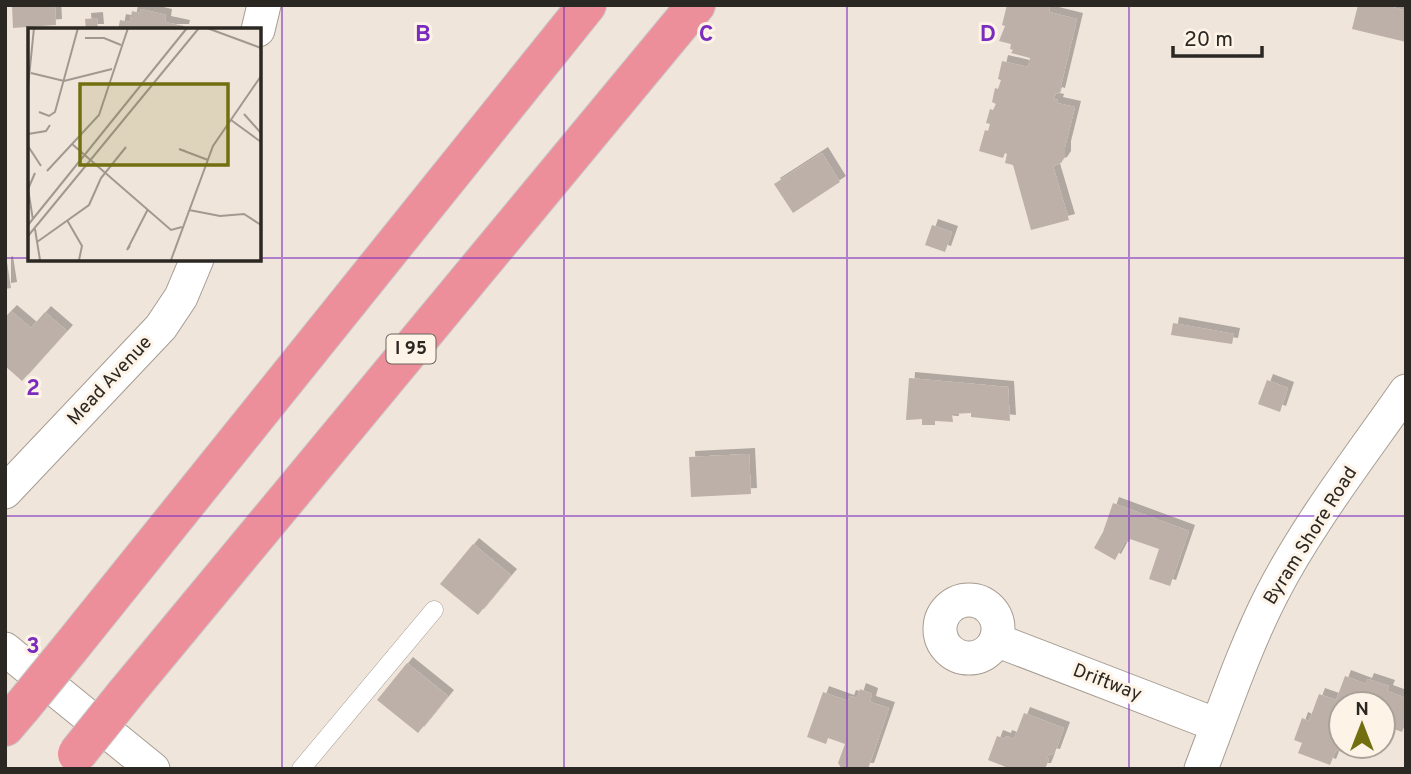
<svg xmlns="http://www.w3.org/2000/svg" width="1411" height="774" font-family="Overpass,sans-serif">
<defs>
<filter id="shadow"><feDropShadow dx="6" dy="-6" stdDeviation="0" flood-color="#0004"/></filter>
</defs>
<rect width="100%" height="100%" fill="#f0e5da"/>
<g fill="#bdb0a8" filter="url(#shadow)">
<polygon points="12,5 55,5 56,25 13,28"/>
<polygon points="1007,5 1050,5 1049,12 1077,19 1059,94 1056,93 1054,99 1058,100 1057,103 1075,107 1065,147 1065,157 1061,163 1053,166 1069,220 1031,230 1013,165 1005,163 1007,154 1005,153 1003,158 979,151 985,130 988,131 990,124 986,123 990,109 993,110 996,104 992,102 995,88 998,89 1001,80 998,79 1002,61 1028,67 1030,58 1011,53 1013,50 1010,49 1011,44 999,41 1005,26 1002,25"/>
<polygon points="1358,5 1386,5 1406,11 1406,42 1352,29"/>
<polygon points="141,9 166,15 165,22 184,26 183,30 118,30 120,20 130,22 132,11 140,13"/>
<polygon points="97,18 98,30 86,30 85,19"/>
<polygon points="822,153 840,182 793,213 774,184"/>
<polygon points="932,225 952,232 945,252 925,245"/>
<polygon points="7,262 11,288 5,289 5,263"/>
<polygon points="11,311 31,328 45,312 67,331 22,381 5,366 5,317"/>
<polygon points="1173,323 1234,334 1232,344 1171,335"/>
<polygon points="909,378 1008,387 1010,421 971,417 971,413 952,414 953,422 935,421 935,425 922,425 922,419 906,420"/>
<polygon points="1267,380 1288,388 1280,412 1258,404"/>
<polygon points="749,454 751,494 691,497 689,457"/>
<polygon points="1113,503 1189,531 1170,586 1149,579 1159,549 1130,539 1129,542 1125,541 1115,560 1094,548 1103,532"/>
<polygon points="473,544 511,575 478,615 440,584"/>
<polygon points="407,663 448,696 418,733 377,700"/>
<polygon points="1345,676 1366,684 1368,679 1389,686 1387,691 1406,698 1406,712 1404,718 1406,719 1406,722 1402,732 1383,725 1383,704 1341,704 1341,746 1363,746 1358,758 1336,750 1330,765 1298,753 1302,743 1294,740 1302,718 1309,721 1319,694 1336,700"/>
<polygon points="860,689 872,694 870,702 889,708 868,769 842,769 838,763 845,744 828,738 826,744 807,737 823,692 848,701 850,696 857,698"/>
<polygon points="1024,713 1064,728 1054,755 1049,754 1047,758 1049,759 1045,769 1011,769 988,760 997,736 1005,739 1006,736 1014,739"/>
</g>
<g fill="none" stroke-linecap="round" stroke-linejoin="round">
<g stroke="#a69c92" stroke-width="19">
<polyline id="lane" points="301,769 434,610"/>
</g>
<g stroke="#a69c92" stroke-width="35">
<g id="street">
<polyline points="258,30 264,5"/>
<polyline points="5,492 161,327 181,297 197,259"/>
<circle cx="969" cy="629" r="29"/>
<polyline points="996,640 1217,725"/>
<polyline points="5,649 153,769"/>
<path d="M1201,769C1223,712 1244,649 1271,596C1307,525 1360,457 1406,391"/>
</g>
</g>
<g stroke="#c8c7c6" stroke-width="40">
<g id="highway">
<polyline points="71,647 587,5"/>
<polyline points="126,693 696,5"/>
<polyline points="5,727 22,707"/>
</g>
</g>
<use href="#lane" stroke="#fff" stroke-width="18"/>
<use href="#street" stroke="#fff" stroke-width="33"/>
<use href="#highway" stroke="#ed8f9b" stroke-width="38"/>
<g stroke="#c8c7c6" stroke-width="40" stroke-linecap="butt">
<g id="highway-bridge">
<polyline points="22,707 71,647"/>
<polyline points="77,754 126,693"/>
</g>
</g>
<use href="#highway-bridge" stroke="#ed8f9b" stroke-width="38"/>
</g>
<path fill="none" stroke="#7b2cbf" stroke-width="2" stroke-opacity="0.55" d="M282,5V769M564,5V769M847,5V769M1129,5V769M5,258H30M259,258H1406M5,516H1406"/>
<g text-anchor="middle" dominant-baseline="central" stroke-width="6" stroke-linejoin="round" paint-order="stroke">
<rect fill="#fef3e7" stroke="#6a645e" stroke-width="2" x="386.5" y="334.5" width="49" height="29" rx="5"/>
<g font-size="18" font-weight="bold" fill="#2b2723">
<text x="411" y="349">I 95</text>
</g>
<g font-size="19" fill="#2b2723" stroke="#fef3e7">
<text transform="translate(110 381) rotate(-47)">Mead Avenue</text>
<text transform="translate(1311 536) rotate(-58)">Byram Shore Road</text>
<text transform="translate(1107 683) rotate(21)">Driftway</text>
</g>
</g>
<g transform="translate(28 28)">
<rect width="233" height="233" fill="#f0e5da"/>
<path fill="none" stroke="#a19991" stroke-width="2" d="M179,0L233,20M57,10H76L93,17M3,45L36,53L84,41M0,59L6,0M11,84L21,88L27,84L50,0M216,86L233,105M203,92L233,114M0,106L18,103L22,97M44,116L143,202L154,199M0,118L13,138M157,123L151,121L180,132M19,143L71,87L100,0M161,182L192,188L216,186L233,197M5,192L0,161L7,145M39,192L54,218L51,232M0,197L159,0M7,201L12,232M0,208L171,0M9,214L61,177L73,150L98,119M102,218L99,222L120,181M143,232L185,118L233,48"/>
<path fill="#726f10" fill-opacity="0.15" stroke="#726f10" stroke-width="3.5" d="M52,56H200V137H52Z"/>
<rect width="233" height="233" fill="none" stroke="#2b2723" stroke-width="3.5"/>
</g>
<g font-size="23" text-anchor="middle" font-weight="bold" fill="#7b2cbf" stroke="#fef3e7" stroke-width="6" stroke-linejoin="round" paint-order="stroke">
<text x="423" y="41">B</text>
<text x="706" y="41">C</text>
<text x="988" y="41">D</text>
<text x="33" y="395">2</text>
<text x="33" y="653">3</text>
</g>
<rect width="1411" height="774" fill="none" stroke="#2b2723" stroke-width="14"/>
<g transform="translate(1362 725)"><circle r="33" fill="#fef3e7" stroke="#aaa199" stroke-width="2"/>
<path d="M0-5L12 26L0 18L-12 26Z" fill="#726f10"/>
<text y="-10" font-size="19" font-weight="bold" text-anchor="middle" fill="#2b2723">N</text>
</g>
<path d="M1173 46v10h89v-10" fill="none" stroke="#2b2723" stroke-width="3.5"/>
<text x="1184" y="46" font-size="21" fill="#2b2723" stroke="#fef3e7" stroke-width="5" paint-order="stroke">20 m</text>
</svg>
